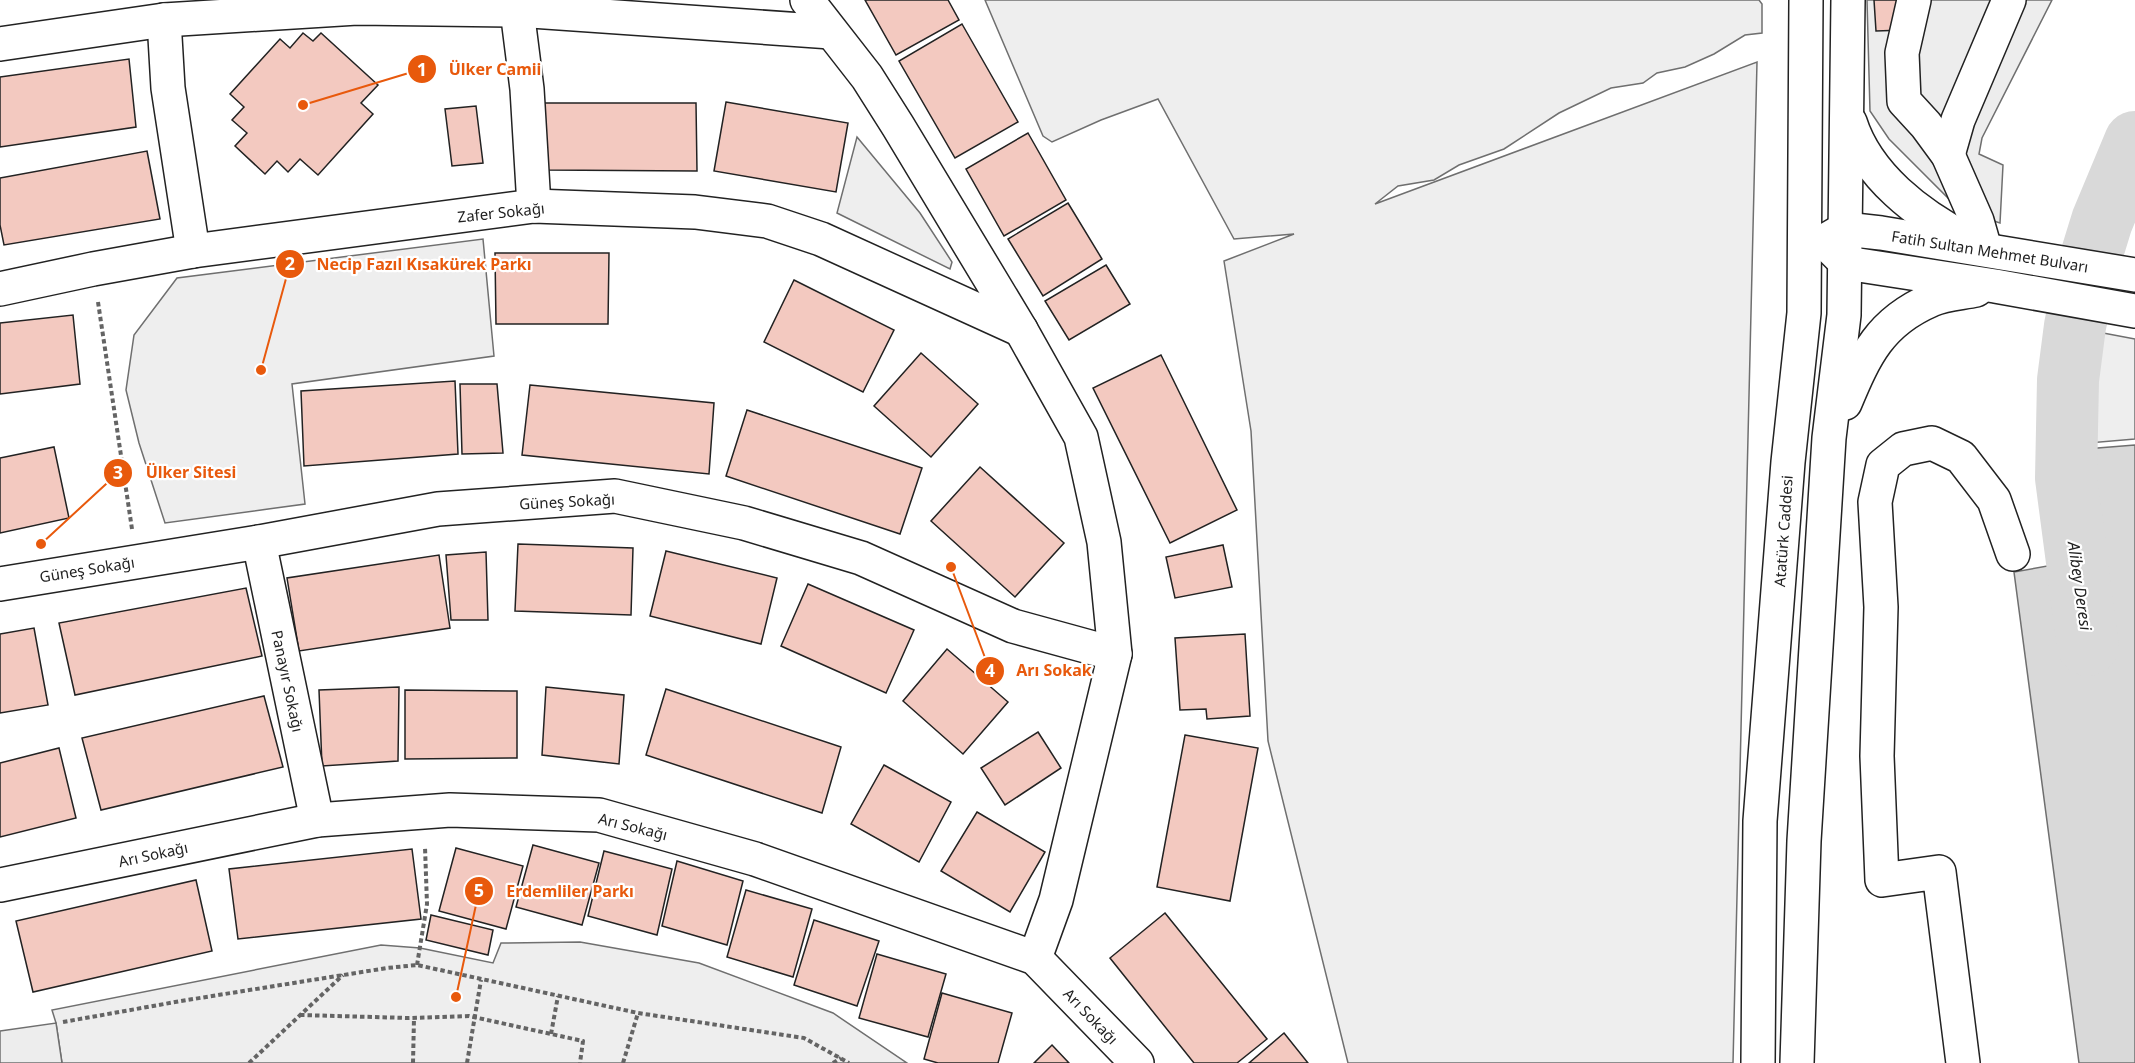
<svg xmlns="http://www.w3.org/2000/svg" width="2135" height="1063" font-family="'Noto Sans',sans-serif">
<rect width="100%" height="100%" fill="#fff"/>
<g fill="#eee" stroke="#6f6f6f" stroke-width="1.5">
<polygon points="985,0 1759,0 1762,4 1762,33 1745,35 1714,54 1685,67 1657,73 1643,83 1611,88 1559,113 1504,149 1459,165 1434,180 1398,186 1375,204 1757,62 1733,1063 1348,1063 1268,741 1251,431 1224,261 1294,234 1234,239 1158,99 1101,120 1052,142 1043,136"/>
<polygon points="857,137 920,213 952,262 950,269 837,213"/>
<polygon points="483,239 494,356 292,384 305,504 165,523 139,443 126,390 134,335 177,278"/>
<polygon points="2082,329 2135,339 2135,439 2077,444 2078,353"/>
<polygon points="580,942 699,963 833,1013 907,1063 62,1063 56,1023 52,1010 381,945 420,948 493,963 501,943"/>
</g>
<g fill="#ededed" stroke="#6f6f6f" stroke-width="1.5">
<polygon points="1867,0 2052,0 1982,138 1979,154 2003,165 2000,223 1960,210 1889,139 1870,111"/>
<polygon points="56,1023 62,1063 0,1063 0,1031"/>
</g>
<polygon fill="#d9d9d9" stroke="#6f6f6f" stroke-width="1.5" points="2135,445 2135,1063 2079,1063 2014,572 2087,559 2073,450"/>
<g fill="none" stroke-linecap="round" stroke-linejoin="round">
<polyline stroke="#d9d9d9" stroke-width="62" points="2088,645 2066,478 2068,380 2075,326 2086,273 2102,221 2135,142"/>
</g>
<g fill="#f3c9c0" stroke="#222" stroke-width="1.5">
<polygon points="865,0 948,0 959,20 896,55"/>
<polygon points="1874,0 1903,0 1904,30 1876,31"/>
<polygon points="962,24 1018,122 955,158 899,61"/>
<polygon points="303,33 313,41 321,33 378,85 361,103 373,114 318,175 300,159 288,172 277,161 265,174 235,146 247,133 232,120 244,107 230,94 280,39 290,48"/>
<polygon points="129,59 136,127 0,147 0,77"/>
<polygon points="726,102 848,123 836,192 714,171"/>
<polygon points="544,103 696,103 697,171 545,170"/>
<polygon points="476,106 483,163 452,166 445,109"/>
<polygon points="1028,133 1066,200 1004,236 966,169"/>
<polygon points="147,151 160,219 4,245 0,225 0,178"/>
<polygon points="1068,203 1102,259 1043,296 1008,239"/>
<polygon points="495,253 609,253 608,324 496,324"/>
<polygon points="1106,265 1130,304 1069,340 1045,301"/>
<polygon points="794,280 894,330 863,392 764,342"/>
<polygon points="73,315 80,384 0,394 0,323"/>
<polygon points="921,353 978,404 931,457 874,406"/>
<polygon points="1161,355 1237,510 1170,543 1093,388"/>
<polygon points="455,381 458,454 304,466 301,391"/>
<polygon points="460,384 497,384 503,453 462,454"/>
<polygon points="530,385 714,403 709,474 522,455"/>
<polygon points="747,410 922,468 900,534 726,476"/>
<polygon points="54,447 69,518 0,533 0,458"/>
<polygon points="980,467 1064,543 1015,597 931,521"/>
<polygon points="518,544 633,548 631,615 515,611"/>
<polygon points="1223,545 1232,587 1175,598 1166,557"/>
<polygon points="666,551 777,578 761,644 650,616"/>
<polygon points="486,552 488,620 451,620 446,555"/>
<polygon points="439,555 450,628 299,651 287,578"/>
<polygon points="808,584 914,630 886,693 781,646"/>
<polygon points="246,588 262,656 75,695 59,623"/>
<polygon points="34,628 48,705 0,713 0,634"/>
<polygon points="1245,634 1250,716 1207,719 1206,709 1180,710 1175,638"/>
<polygon points="947,649 1008,702 963,754 903,701"/>
<polygon points="399,687 398,761 322,766 319,690"/>
<polygon points="546,687 624,695 619,764 542,755"/>
<polygon points="666,689 841,747 822,813 646,755"/>
<polygon points="405,690 517,691 517,758 405,759"/>
<polygon points="264,696 283,767 101,810 82,738"/>
<polygon points="1038,732 1061,768 1005,805 981,768"/>
<polygon points="1185,735 1258,748 1230,901 1157,887"/>
<polygon points="59,748 76,818 0,837 0,763"/>
<polygon points="884,765 951,802 919,862 851,824"/>
<polygon points="977,812 1045,852 1010,912 941,871"/>
<polygon points="533,845 599,863 582,925 516,907"/>
<polygon points="456,848 523,866 506,929 439,911"/>
<polygon points="412,849 421,919 238,939 229,869"/>
<polygon points="604,851 672,869 657,935 588,916"/>
<polygon points="677,861 743,881 727,945 662,926"/>
<polygon points="196,880 212,951 33,992 16,921"/>
<polygon points="746,890 812,909 793,977 727,957"/>
<polygon points="1165,913 1267,1039 1237,1063 1194,1063 1110,958"/>
<polygon points="431,915 493,930 488,955 426,940"/>
<polygon points="814,920 879,941 857,1006 794,985"/>
<polygon points="877,954 946,974 928,1037 859,1018"/>
<polygon points="942,993 1012,1013 998,1063 938,1063 924,1059"/>
<polygon points="1284,1033 1308,1063 1249,1063"/>
<polygon points="1052,1045 1069,1063 1034,1063"/>
</g>
<g fill="none" stroke-linecap="round" stroke-linejoin="round">
<g stroke="#222" stroke-width="36">
<g id="minor">
<polyline points="807,0 867,77 898,126 1021,330 1081,437 1104,542 1115,654 1056,900 1035,958"/>
<polyline points="1914,0 1902,53 1904,101 1926,125 1948,155 1977,221 1985,249"/>
<polyline points="517,10 527,89 534,206"/>
<polyline points="164,20 168,88 193,251"/>
<polyline points="0,44 164,20 357,8 517,10 831,32"/>
<polyline points="1948,155 1958,120 2009,0"/>
<polyline points="0,289 93,269 193,251 534,206 695,212 767,221 821,239 1021,330"/>
<polyline points="259,542 317,820"/>
<polyline points="0,584 259,542 438,509 615,496 744,523 861,558 1013,626 1115,654"/>
<polyline points="0,885 317,820 450,810 599,815 755,859 1035,958 1137,1063"/>
<polyline points="1963,1063 1939,872 1882,880 1877,756 1881,607 1875,502 1883,465 1903,449 1932,443 1961,457 1994,500 2013,554"/>
</g>
</g>
<g stroke="#222" stroke-width="36">
<g id="major">
<path d="M1850,122C1867,176 1919,215 1967,240"/>
<polyline points="1826,240 1845,229 1881,233 2135,275"/>
<polyline points="1831,248 1846,263 1995,286 2135,311"/>
<path d="M1845,403C1865,355 1880,322 1931,300C1944,294 1962,293 1976,290"/>
<polyline points="1758,1063 1760,821 1788,462 1804,313 1806,0"/>
<polyline points="1797,1063 1804,841 1829,438 1844,315 1848,0"/>
</g>
</g>
<g stroke="#646464" stroke-width="4" stroke-dasharray="4.5 3" stroke-linecap="butt">
<polyline points="98,302 132,529"/>
<polyline points="417,965 427,904 425,847"/>
<polyline points="300,1015 409,1018 469,1016 583,1041 580,1063"/>
<polyline points="63,1022 181,1001 387,968 417,965 638,1013 804,1038 849,1063"/>
<polyline points="551,1034 558,996"/>
<polyline points="249,1063 343,975"/>
<polyline points="413,1063 414,1018"/>
<polyline points="467,1063 481,980"/>
<polyline points="623,1063 638,1013"/>
<polyline points="833,1063 841,1058"/>
</g>
<use href="#minor" stroke="#fff" stroke-width="33"/>
<use href="#major" stroke="#fff" stroke-width="33"/>
</g>
<g text-anchor="middle" dominant-baseline="central" stroke-width="4.5" stroke-linejoin="round" paint-order="stroke">
<g font-size="15" fill="#222" stroke="#fff">
<text transform="translate(501 212) rotate(-6)">Zafer Sokağı</text>
<text transform="translate(1990 251) rotate(9)">Fatih Sultan Mehmet Bulvarı</text>
<text transform="translate(567 501) rotate(-3)">Güneş Sokağı</text>
<text transform="translate(1783 531) rotate(-86)">Atatürk Caddesi</text>
<text transform="translate(87 569) rotate(-9)">Güneş Sokağı</text>
<text transform="translate(288 681) rotate(78)">Panayır Sokağı</text>
<text transform="translate(633 826) rotate(14)">Arı Sokağı</text>
<text transform="translate(153 854) rotate(-12)">Arı Sokağı</text>
<text transform="translate(1091 1016) rotate(46)">Arı Sokağı</text>
</g>
<g font-size="16" font-style="italic" fill="#222" stroke="#fff">
<text transform="translate(2080 586) rotate(82)">Alibey Deresi</text>
</g>
</g>
<path fill="none" stroke="#e8590c" stroke-width="2" d="M303 105L422 69M261 370L290 264M41 544L118 473M951 567L990 671M456 997L479 891"/>
<g fill="#e8590c" stroke="#fff" stroke-width="2">
<circle cx="303" cy="105" r="6"/>
<circle cx="261" cy="370" r="6"/>
<circle cx="41" cy="544" r="6"/>
<circle cx="951" cy="567" r="6"/>
<circle cx="456" cy="997" r="6"/>
<circle cx="422" cy="69" r="15"/>
<circle cx="290" cy="264" r="15"/>
<circle cx="118" cy="473" r="15"/>
<circle cx="990" cy="671" r="15"/>
<circle cx="479" cy="891" r="15"/>
</g>
<g font-size="18" text-anchor="middle" font-weight="bold" fill="#fff">
<text x="422" y="76">1</text>
<text x="290" y="270">2</text>
<text x="118" y="479">3</text>
<text x="990" y="677">4</text>
<text x="479" y="897">5</text>
</g>
<g font-size="16" text-anchor="middle" font-weight="bold" fill="#e8590c" stroke="#fff" stroke-width="4.5" stroke-linejoin="round" paint-order="stroke">
<text x="495" y="75">Ülker Camii</text>
<text x="424" y="270">Necip Fazıl Kısakürek Parkı</text>
<text x="191" y="478">Ülker Sitesi</text>
<text x="1054" y="676">Arı Sokak</text>
<text x="570" y="897">Erdemliler Parkı</text>
</g>
</svg>
